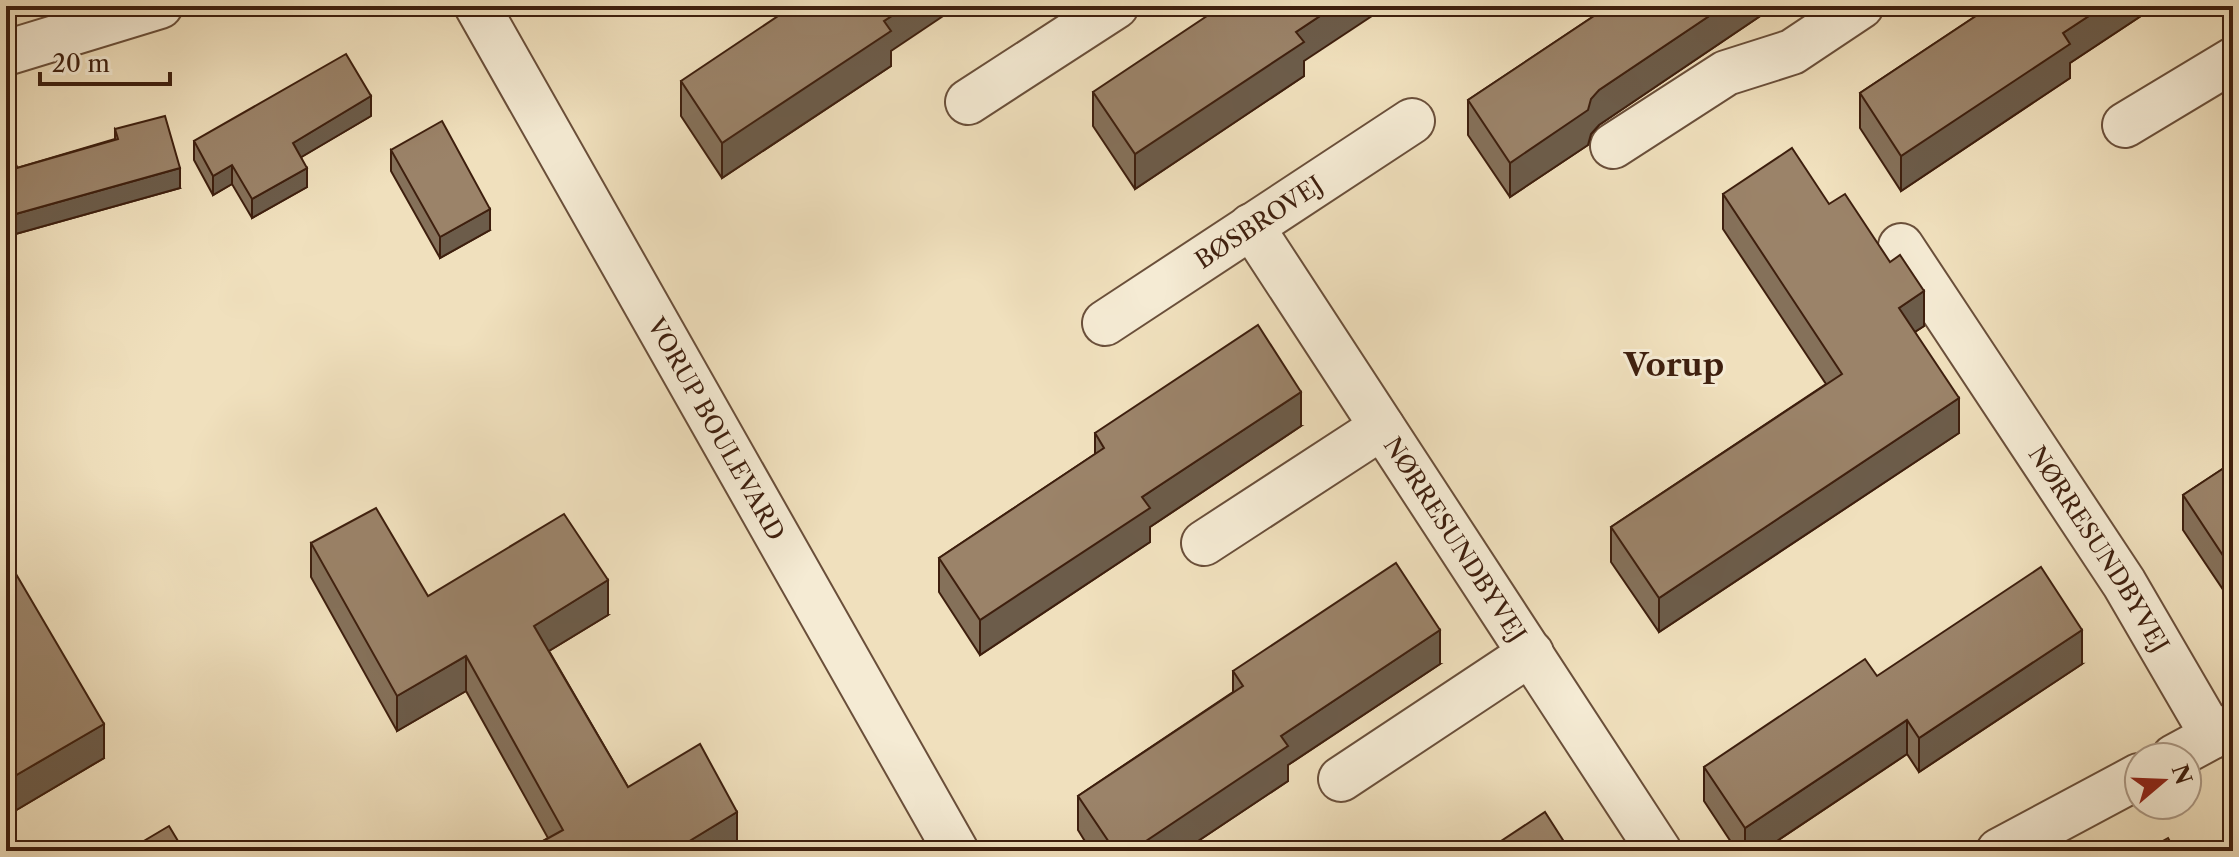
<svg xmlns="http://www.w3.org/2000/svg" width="2239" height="857" font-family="'Libre Caslon Text',serif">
<rect width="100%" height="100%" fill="#f0e0bd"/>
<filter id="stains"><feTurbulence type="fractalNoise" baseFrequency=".0025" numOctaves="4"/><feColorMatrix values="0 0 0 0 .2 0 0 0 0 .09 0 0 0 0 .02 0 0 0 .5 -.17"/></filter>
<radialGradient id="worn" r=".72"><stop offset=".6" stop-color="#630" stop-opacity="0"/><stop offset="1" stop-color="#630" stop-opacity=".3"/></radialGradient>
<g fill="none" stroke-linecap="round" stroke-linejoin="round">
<g stroke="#6a4f3a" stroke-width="48">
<g id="minor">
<polyline points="968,102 1116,6"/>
<polyline points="2125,125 2233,60"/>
<polyline points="1613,146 1726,73 1792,52 1861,6"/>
<path id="s1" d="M1251,226L1659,851"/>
<path id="s2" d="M1901,246L2124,583L2213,736"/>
<path id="s3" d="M1105,323L1412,121"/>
<polyline points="1204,543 1382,427"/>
<polyline points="2174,757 2233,725"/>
<polyline points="1341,779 1531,653"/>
<polyline points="1999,851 2139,776"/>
</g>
</g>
<g stroke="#6a4f3a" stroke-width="48">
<g id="tertiary">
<path id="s4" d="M477,6L956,851"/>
<polyline points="6,53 160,6"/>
</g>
</g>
<use href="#minor" stroke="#f5ebd4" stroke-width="44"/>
<use href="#tertiary" stroke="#f5ebd4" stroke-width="44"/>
</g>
<g fill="#85715a" stroke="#3e1f0e" stroke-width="2">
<polygon points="1609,6 1775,6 1599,125 1591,134 1588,145 1510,197 1468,135 1468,100"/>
<polygon points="1991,6 2156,6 2070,63 2070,78 1901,191 1860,128 1860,93"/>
<polygon points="891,51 891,66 722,178 681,116 681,81"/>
<polygon points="1304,61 1304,76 1135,189 1093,126 1093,92"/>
<polygon points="371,116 301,157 307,187 252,218 232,184 213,195 194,160 194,141"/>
<polygon points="6,129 17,168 115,139 115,129 180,188 12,235 6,215"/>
<polygon points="391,150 490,230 440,258 391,171"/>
<polygon points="1723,194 1829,204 1924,326 1915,332 1959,433 1659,632 1611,562 1611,527 1826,384 1723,229"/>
<polygon points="1301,426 1150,527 1150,542 980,655 939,592 939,558 1095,454 1095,433"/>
<polygon points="2233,462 2233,585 2224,591 2183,530 2183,495"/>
<polygon points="311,543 428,596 608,615 549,651 628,787 737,846 729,851 525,851 548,838 466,691 397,731 311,577"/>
<polygon points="6,557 104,758 13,812 6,801"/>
<polygon points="1440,664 1288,765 1288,781 1183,851 1091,851 1078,830 1078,796 1233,692 1233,671"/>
<polygon points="2082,664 1919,772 1907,754 1762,851 1737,851 1704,801 1704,767 1877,676"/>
</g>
<g fill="#6c5c4a" stroke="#3e1f0e" stroke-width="2">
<polygon points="907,6 958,6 891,51 891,66 722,178 722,143 884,21"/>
<polygon points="1335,6 1387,6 1304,61 1304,76 1135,189 1135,154 1296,32"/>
<polygon points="1724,6 1775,6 1599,125 1591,134 1588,145 1510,197 1510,163 1599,90"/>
<polygon points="2104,6 2156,6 2070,63 2070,78 1901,191 1901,156 2063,33"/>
<polygon points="371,96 371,116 293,162 293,143"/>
<polygon points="232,165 232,184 213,195 213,176"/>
<polygon points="180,168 180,188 12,235 12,215"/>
<polygon points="307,168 307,187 252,218 252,199"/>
<polygon points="490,209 490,230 440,258 440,237"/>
<polygon points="1924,291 1924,326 1899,342 1899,308"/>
<polygon points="1301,392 1301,426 1150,527 1150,542 980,655 980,620 1142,497"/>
<polygon points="1959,398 1959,433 1659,632 1659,598"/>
<polygon points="2233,551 2233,585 2224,591 2224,557"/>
<polygon points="608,580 608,615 534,660 534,626"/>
<polygon points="1440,630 1440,664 1288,765 1288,781 1183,851 1131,851 1281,736"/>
<polygon points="2082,630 2082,664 1919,772 1919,738"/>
<polygon points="466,656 466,691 397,731 397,696"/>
<polygon points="1907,720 1907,754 1762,851 1745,851 1745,828"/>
<polygon points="104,724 104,758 13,812 13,777"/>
<polygon points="737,812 737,846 729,851 673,851"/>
</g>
<g fill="#9b8369" stroke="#3e1f0e" stroke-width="2">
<polygon points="793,6 907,6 884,21 891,31 722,143 681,81"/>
<polygon points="1222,6 1335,6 1296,32 1304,42 1135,154 1093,92"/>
<polygon points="1609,6 1724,6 1599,90 1591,99 1588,110 1510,163 1468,100"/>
<polygon points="1991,6 2104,6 2063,33 2070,44 1901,156 1860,93"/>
<polygon points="346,54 371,96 293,143 307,168 252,199 232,165 213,176 194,141"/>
<polygon points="165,116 180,168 12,215 6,196 6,129 17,168 118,139 115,129"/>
<polygon points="442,121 490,209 440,237 391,150"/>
<polygon points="1792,148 1829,204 1845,194 1890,262 1900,255 1924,291 1899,308 1959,398 1659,598 1611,527 1842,374 1723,194"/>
<polygon points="1258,325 1301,392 1142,497 1150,508 980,620 939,558 1104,448 1095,433"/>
<polygon points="2233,462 2233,551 2224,557 2183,495"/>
<polygon points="376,508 428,596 564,514 608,580 534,626 628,787 700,744 737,812 673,851 525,851 563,830 466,656 397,696 311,543"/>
<polygon points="6,557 104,724 13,777 6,766"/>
<polygon points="1396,563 1440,630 1281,736 1288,746 1131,851 1115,851 1078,796 1243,686 1233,671"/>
<polygon points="2041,567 2082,630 1919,738 1907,720 1745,828 1704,767 1865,659 1877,676"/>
<polygon points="1545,812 1570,851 1486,851"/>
<polygon points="169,826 184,851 127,851"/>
<polygon points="2168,838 2175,851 2145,851"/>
</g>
<g text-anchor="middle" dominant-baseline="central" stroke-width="6" stroke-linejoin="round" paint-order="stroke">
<g font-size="24" fill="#3e1f0e" stroke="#f5ebd4">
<text stroke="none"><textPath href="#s3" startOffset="184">BØSBROVEJ</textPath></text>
<text stroke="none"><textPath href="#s4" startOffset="486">VORUP BOULEVARD</textPath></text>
<text stroke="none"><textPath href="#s1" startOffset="374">NØRRESUNDBYVEJ</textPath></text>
<text stroke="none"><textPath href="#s2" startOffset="362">NØRRESUNDBYVEJ</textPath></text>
</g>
<g font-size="32" font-weight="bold" fill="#3e1f0e" stroke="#f5ebd4">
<text x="1674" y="364">Vorup</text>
</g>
</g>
<rect width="2239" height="857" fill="none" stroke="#f0e0bd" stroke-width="32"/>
<rect x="8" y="8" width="2223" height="841" fill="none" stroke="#3e1f0e" stroke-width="4"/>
<rect x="16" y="16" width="2207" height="825" fill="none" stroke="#3e1f0e" stroke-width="2"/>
<g transform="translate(2163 781) rotate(71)"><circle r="38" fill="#f5ebd4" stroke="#ac9985" stroke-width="2"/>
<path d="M0-6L14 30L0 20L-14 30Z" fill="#8f2418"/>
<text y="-12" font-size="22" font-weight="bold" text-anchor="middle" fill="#3e1f0e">N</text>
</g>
<path d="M40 72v12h130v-12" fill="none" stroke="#3e1f0e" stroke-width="4"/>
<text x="52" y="72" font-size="24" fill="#3e1f0e" stroke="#f5ebd4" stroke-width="6" paint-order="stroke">20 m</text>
<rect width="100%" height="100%" filter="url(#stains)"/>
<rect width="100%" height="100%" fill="url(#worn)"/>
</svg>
